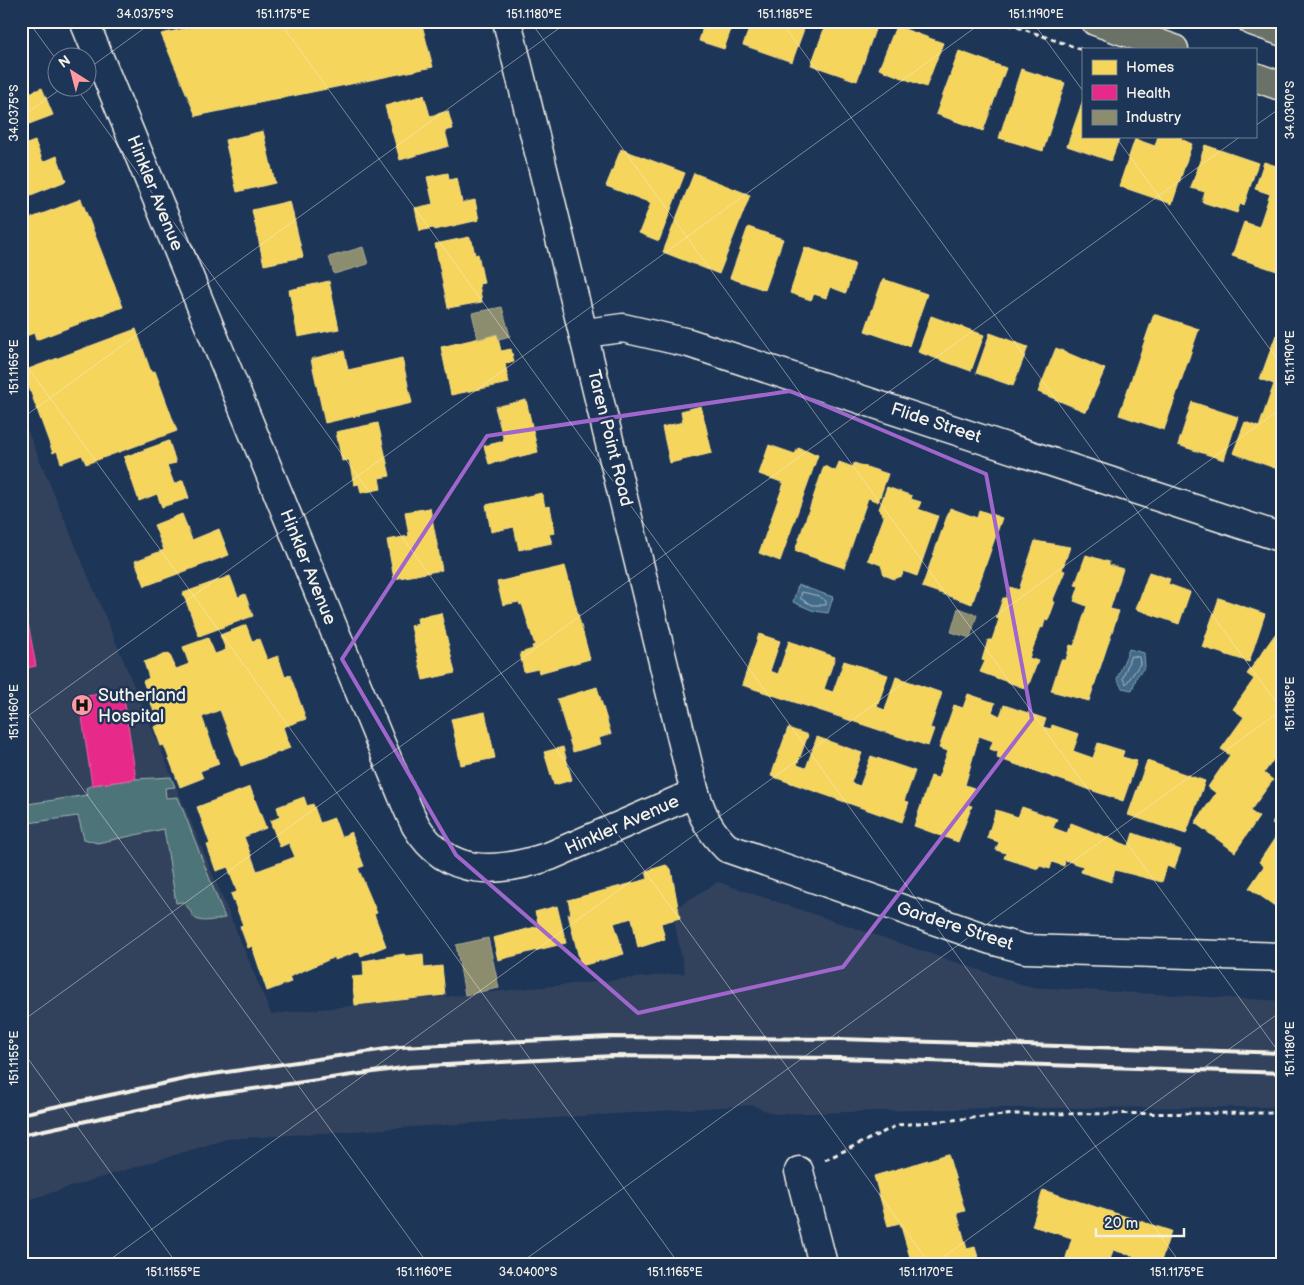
<svg xmlns="http://www.w3.org/2000/svg" width="1304" height="1285" font-family="'Balsamiq Sans',sans-serif">
<rect width="100%" height="100%" fill="#1d3557"/>
<filter id="ink" filterUnits="userSpaceOnUse"><feTurbulence type="fractalNoise" baseFrequency=".02" numOctaves="2"/><feDisplacementMap in="SourceGraphic" scale="10" xChannelSelector="R" yChannelSelector="G"/><feConvolveMatrix kernelMatrix="1 2 1 2 8 2 1 2 1" color-interpolation-filters="sRGB"/></filter>
<g filter="url(#ink)">
<polygon fill="#32435d" points="21,415 271,1014 685,973 672,910 718,882 1029,987 1283,1001 1283,1107 989,1108 774,1114 752,1105 227,1139 21,1202"/>
<path fill="#4e7579" stroke="#a1b3b0" d="M171,777L175,787L165,788L166,798L178,797L225,918C216,919 199,925 193,916C190,910 188,907 183,902L176,903L164,829L97,843L84,839L78,816L21,824V805L87,795L86,788L92,785L136,779Z"/>
<g fill="#426b89" stroke="#89a1af">
<polygon points="798,585 833,597 828,613 814,611 793,602"/>
<polygon points="1129,649 1144,653 1145,667 1137,676 1132,690 1122,688 1117,679"/>
</g>
<g fill="#f6d55c" stroke="#f5dd86">
<polygon points="220,21 421,21 433,67 196,116 161,34"/>
<polygon points="685,21 734,21 724,49 699,41 703,27"/>
<polygon points="752,21 807,21 792,62 743,45"/>
<polygon points="827,21 878,21 857,81 811,65"/>
<polygon points="896,26 943,43 926,87 879,69"/>
<polygon points="959,51 1006,68 983,131 936,114"/>
<polygon points="1021,69 1065,83 1043,151 999,138"/>
<polygon points="42,88 53,115 21,127 21,96"/>
<polygon points="424,95 430,116 448,111 453,129 445,131 449,146 400,160 385,106"/>
<polygon points="1083,100 1083,136 1120,136 1111,161 1067,146"/>
<polygon points="263,131 275,183 237,192 225,140"/>
<polygon points="1158,136 1182,136 1181,139 1192,144 1172,204 1119,186 1135,139 1155,146"/>
<polygon points="35,141 43,162 57,156 66,181 21,199 21,146"/>
<polygon points="1205,145 1258,163 1244,205 1240,204 1237,213 1202,202 1205,192 1191,188"/>
<polygon points="621,149 685,173 659,241 639,233 651,203 606,186"/>
<polygon points="1264,162 1283,168 1283,273 1232,256 1244,222 1259,227 1270,194 1255,189"/>
<polygon points="448,173 449,180 457,178 462,203 475,200 479,220 435,230 433,228 420,231 415,208 433,204 427,177"/>
<polygon points="694,173 750,195 719,274 663,252"/>
<polygon points="81,199 123,307 36,340 34,333 21,338 21,222"/>
<polygon points="290,201 303,257 264,265 252,210"/>
<polygon points="748,227 783,239 765,290 730,278"/>
<polygon points="469,237 472,241 475,255 478,254 484,283 479,284 482,302 448,308 435,244"/>
<polygon points="805,247 855,264 846,293 830,287 826,298 814,294 811,300 790,293"/>
<polygon points="883,279 927,294 909,346 865,331"/>
<polygon points="329,281 339,329 298,337 289,290"/>
<polygon points="1154,314 1199,329 1164,430 1119,415"/>
<polygon points="931,316 984,335 971,371 918,352"/>
<polygon points="136,329 151,372 155,371 177,431 86,464 82,455 61,463 57,451 53,453 23,371"/>
<polygon points="990,333 1028,347 1013,386 976,373"/>
<polygon points="497,334 501,351 511,349 514,362 505,364 509,383 451,395 441,347"/>
<polygon points="1276,335 1283,337 1283,471 1233,453 1245,422 1259,427 1274,384 1260,379"/>
<polygon points="1056,348 1105,369 1086,412 1038,392"/>
<polygon points="344,351 348,370 402,358 412,403 325,423 311,359"/>
<polygon points="526,400 538,452 489,464 484,446 504,441 495,407"/>
<polygon points="1192,402 1238,417 1224,460 1178,445"/>
<polygon points="701,406 712,453 670,463 662,427 683,422 681,411"/>
<polygon points="378,423 390,476 379,478 381,489 361,493 359,484 354,485 349,460 342,461 336,432"/>
<polygon points="169,441 176,463 167,465 174,484 183,480 189,498 162,507 157,494 139,501 124,457"/>
<polygon points="769,445 795,454 798,448 818,455 780,561 759,553 784,483 759,474"/>
<polygon points="839,462 853,467 854,463 888,474 878,502 868,498 844,568 795,551 824,466 836,471"/>
<polygon points="887,487 912,496 911,499 921,502 918,509 938,516 917,576 903,571 902,576 894,579 884,575 881,565 868,560 884,517 879,509"/>
<polygon points="542,493 545,507 550,506 555,533 549,534 552,543 519,550 514,527 491,532 486,505"/>
<polygon points="430,508 442,570 394,579 387,540 409,536 405,512"/>
<polygon points="950,508 977,518 979,510 1002,518 972,604 922,587"/>
<polygon points="182,514 192,540 219,529 229,555 145,586 135,561 164,550 154,525"/>
<polygon points="1035,541 1070,547 1062,570 1065,571 1052,602 1055,602 1048,621 1045,620 1043,628 1041,627 1029,658 1038,661 1027,689 980,672 985,661 982,660 988,640 992,640 999,619 996,618 1003,598 1006,598 1010,587 1019,590"/>
<polygon points="1086,555 1109,562 1109,565 1123,569 1110,609 1119,611 1089,701 1051,691 1061,660 1066,660 1070,645 1074,646 1087,606 1074,601 1079,586 1075,585"/>
<polygon points="565,566 590,659 539,673 538,669 524,672 520,653 533,649 532,646 535,645 522,604 520,605 519,602 503,605 497,582"/>
<polygon points="1149,572 1170,579 1168,584 1190,592 1179,624 1136,609"/>
<polygon points="230,576 238,597 245,594 253,616 199,636 183,593"/>
<polygon points="1219,598 1265,614 1249,662 1202,647"/>
<polygon points="441,613 455,673 423,680 411,626 418,624 417,618"/>
<polygon points="1283,623 1283,725 1276,734 1283,739 1283,746 1264,773 1273,780 1250,811 1259,817 1235,852 1195,823 1216,793 1208,787 1230,755 1221,749 1244,717 1233,709 1254,679 1247,674"/>
<polygon points="246,625 252,641 259,639 267,660 278,656 285,677 290,675 306,719 283,727 290,748 241,766 220,710 202,717 219,764 200,771 203,778 180,787 164,745 161,746 154,727 159,725 143,681 149,678 144,662 169,653 176,669 189,664 183,647 208,638 215,654 226,650 220,635"/>
<polygon points="759,634 780,641 770,671 778,674 789,641 835,657 824,689 833,692 844,661 888,675 877,707 885,710 896,677 942,693 930,728 934,729 928,746 742,685"/>
<polygon points="597,687 611,734 599,738 601,744 573,752 557,699"/>
<polygon points="968,694 995,703 992,712 1000,716 1004,705 1046,719 1043,727 1051,729 1052,725 1079,734 1073,751 1093,758 1098,743 1124,751 1122,757 1137,761 1123,801 997,758 998,752 990,749 993,741 979,736 965,785 974,788 968,805 972,806 958,842 914,826 931,776 938,778 948,751 939,748 954,705 963,708"/>
<polygon points="485,712 495,758 461,765 451,719"/>
<polygon points="788,728 808,735 797,765 806,768 817,737 862,753 851,783 860,786 871,756 915,771 904,801 909,802 902,822 771,776"/>
<polygon points="563,747 572,780 554,785 544,752"/>
<polygon points="1147,761 1205,781 1186,834 1128,815"/>
<polygon points="250,787 266,828 244,837 257,871 295,857 289,843 280,847 270,821 280,817 277,807 304,797 307,806 313,804 320,823 334,818 341,837 351,832 364,866 358,868 377,913 374,914 386,946 361,956 359,951 335,960 335,957 289,977 291,982 267,991 252,946 248,948 240,926 243,925 231,894 237,892 228,867 216,871 207,845 210,844 197,807"/>
<polygon points="1022,807 1057,819 1053,828 1067,833 1071,823 1129,846 1133,833 1181,850 1174,869 1167,866 1162,882 1115,870 1111,882 1081,872 1083,866 1065,860 1064,866 1052,862 1050,869 1040,866 1038,869 1004,858 1006,853 996,850 999,842 987,838 996,810 1018,817"/>
<polygon points="1283,807 1283,895 1275,906 1249,888 1264,866 1259,862 1281,829 1272,823"/>
<polygon points="666,865 671,869 680,918 661,923 665,939 638,948 632,918 614,923 624,954 581,966 568,914 571,914 568,900 648,879 646,871"/>
<polygon points="557,906 566,943 498,960 493,938 539,926 535,912"/>
<polygon points="404,954 406,956 423,954 424,968 442,966 445,995 355,1005 352,977 364,976 363,961"/>
<polygon points="948,1154 965,1211 957,1213 967,1249 975,1247 980,1264 912,1264 900,1223 888,1226 874,1176"/>
<polygon points="1043,1190 1171,1231 1160,1264 1113,1250 1109,1264 1064,1264 1072,1238 1032,1226"/>
</g>
<g fill="#e7298a" stroke="#eb65a6">
<polygon points="21,601 24,601 36,666 21,669"/>
<polygon points="123,691 136,779 92,785 79,697"/>
</g>
<g fill="#8c8c6e" stroke="#abaa93">
<polygon points="363,247 368,264 334,274 329,257"/>
<polygon points="502,307 510,336 499,339 497,334 478,339 472,313"/>
<polygon points="958,608 977,615 970,638 951,632"/>
<polygon points="488,938 499,988 465,995 456,945"/>
</g>
<g fill="none" stroke-linecap="round" stroke-linejoin="round">
<g stroke="#adbbc2" stroke-width="1">
<polygon points="802,592 819,596 826,601 826,605 812,605 801,599"/>
<polygon points="1131,656 1139,657 1140,664 1126,684 1123,679"/>
</g>
<g stroke="#f4f1e8" stroke-width="31">
<g id="street">
<path d="M84,21L400,790C405,802 410,815 416,826C448,879 499,873 550,856L695,793"/>
<path d="M507,21L695,793C703,817 709,830 727,848L991,940L1025,949L1283,957"/>
<polyline points="585,333 623,328 689,343 1283,538"/>
<polyline points="799,1171 823,1264"/>
</g>
</g>
<g stroke="#f4f1e8" stroke-width="31">
<g id="primary">
<polyline points="1095,21 1174,49"/>
<polyline points="1252,21 1283,32"/>
<polyline points="1255,77 1283,87"/>
</g>
</g>
<g stroke="#f4f1e8" stroke-width="3" stroke-dasharray="5 4" stroke-linecap="butt">
<polyline points="1000,21 1083,50"/>
<polyline points="825,1160 898,1125 1015,1114 1283,1113"/>
</g>
<use href="#street" stroke="#1d3557" stroke-width="28"/>
<use href="#primary" stroke="#6a7166" stroke-width="28"/>
<g stroke="#f4f1e8" stroke-width="4">
<polyline points="21,1114 199,1076 400,1047 609,1037 839,1039 1283,1053"/>
<polyline points="21,1135 203,1096 409,1067 613,1056 840,1058 1283,1073"/>
</g>
</g>
</g>
<path fill="none" stroke="#9f67cb" stroke-width="4" stroke-linejoin="round" d="M790,391L986,474L1032,719L843,967L638,1013L456,855L342,659L487,436Z"/>
<path fill="none" stroke="#f4f1e8" stroke-width="1" stroke-opacity="0.45" d="M28,21L58,62M279,21L1181,1264M530,21L1283,1058M781,21L1283,712M1032,21L1083,91M88,69L154,21M76,88L930,1264M21,117L62,88M1255,126L1283,106M1115,136L1283,367M21,358L679,1264M21,419L569,21M21,704L428,1264M21,721L984,21M21,1022L1241,136M21,1049L177,1264M104,1264L1283,407M519,1264L1283,709M934,1264L1283,1010"/>
<defs>
<g id="hospital-disc" transform="scale(1.125)"><circle r="9.5" fill="#ff9aa2" stroke="#1d3557"/><path d="M-5-5h3v3.5h4V-5h3V5h-3V1.5h-4V5h-3Z" fill="#111"/></g>
</defs>
<g fill-rule="evenodd">
<use href="#hospital-disc" x="82" y="705"/>
</g>
<g text-anchor="middle" dominant-baseline="central" stroke-width="5" stroke-linejoin="round" paint-order="stroke">
<g font-size="18" fill="#f4f1e8" stroke="#1d3557">
<text transform="translate(155 193) rotate(68)">Hinkler Avenue</text>
<text transform="translate(936 423) rotate(18)">Flide Street</text>
<text transform="translate(610 438) rotate(76)">Taren Point Road</text>
<text transform="translate(308 567) rotate(68)">Hinkler Avenue</text>
<text transform="translate(622 825) rotate(-24)">Hinkler Avenue</text>
<text transform="translate(955 926) rotate(18)">Gardere Street</text>
</g>
<g font-size="18" fill="#f4f1e8" stroke="#1d3557" text-anchor="start">
<text x="98" y="695">Sutherland<tspan x="98" dy="21">Hospital</tspan></text>
</g>
</g>
<rect width="1304" height="1285" fill="none" stroke="#1d3557" stroke-width="55"/>
<rect x="1082" y="48" width="175" height="90" fill="#1d3557" stroke="#738091"/>
<rect x="1092" y="60" width="25" height="15" fill="#f6d55c" stroke="#738091"/>
<text x="1126" y="72" font-size="15" fill="#f4f1e8">Homes</text>
<rect x="1092" y="85" width="25" height="15" fill="#e7298a" stroke="#738091"/>
<text x="1126" y="98" font-size="15" fill="#f4f1e8">Health</text>
<rect x="1092" y="110" width="25" height="15" fill="#8c8c6e" stroke="#738091"/>
<text x="1126" y="122" font-size="15" fill="#f4f1e8">Industry</text>
<g transform="translate(72 72) rotate(324)"><circle r="24" fill="#1d3557" stroke="#738091"/>
<path d="M0-4L9 19L0 12L-9 19Z" fill="#ff9aa2"/>
<text y="-8" font-size="14" font-weight="bold" text-anchor="middle" fill="#f4f1e8">N</text>
</g>
<path d="M1096 1228v8h88v-8" fill="none" stroke="#f4f1e8" stroke-width="2.5"/>
<text x="1104" y="1228" font-size="15" fill="#f4f1e8" stroke="#1d3557" stroke-width="4" paint-order="stroke">20 m</text>
<rect x="28" y="28" width="1248" height="1230" fill="none" stroke="#f4f1e8" stroke-width="2"/>
<g font-size="12" text-anchor="middle" fill="#f4f1e8">
<text x="145" y="18">34.0375°S</text>
<text x="283" y="18">151.1175°E</text>
<text x="534" y="18">151.1180°E</text>
<text x="785" y="18">151.1185°E</text>
<text x="1036" y="18">151.1190°E</text>
<text transform="translate(1290 110) rotate(-90)" y="4">34.0390°S</text>
<text transform="translate(14 113) rotate(-90)" y="4">34.0375°S</text>
<text transform="translate(1290 358) rotate(-90)" y="4">151.1190°E</text>
<text transform="translate(14 367) rotate(-90)" y="4">151.1165°E</text>
<text transform="translate(1290 704) rotate(-90)" y="4">151.1185°E</text>
<text transform="translate(14 712) rotate(-90)" y="4">151.1160°E</text>
<text transform="translate(1290 1049) rotate(-90)" y="4">151.1180°E</text>
<text transform="translate(14 1058) rotate(-90)" y="4">151.1155°E</text>
<text x="173" y="1276">151.1155°E</text>
<text x="424" y="1276">151.1160°E</text>
<text x="528" y="1276">34.0400°S</text>
<text x="675" y="1276">151.1165°E</text>
<text x="926" y="1276">151.1170°E</text>
<text x="1177" y="1276">151.1175°E</text>
</g>
</svg>
